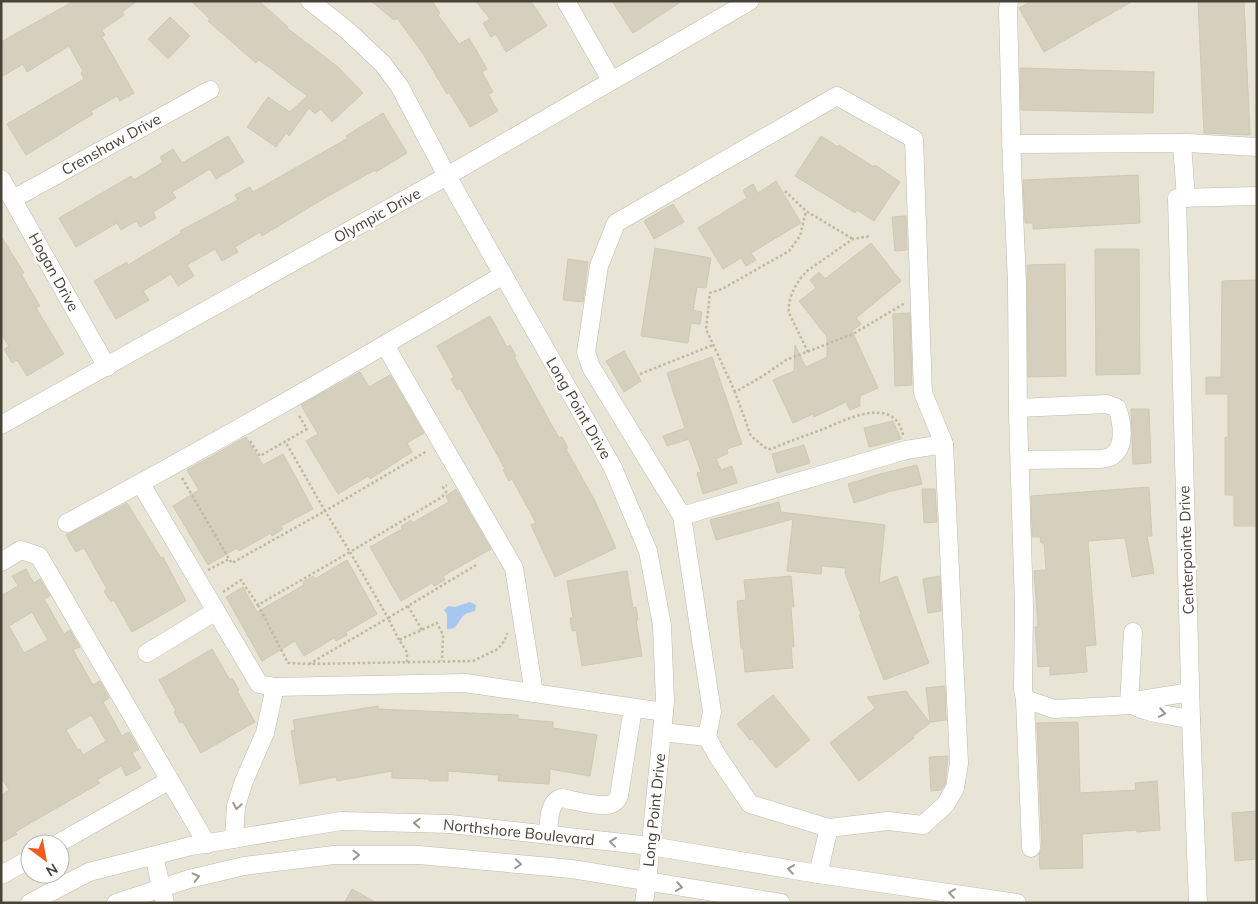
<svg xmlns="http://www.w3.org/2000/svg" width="1258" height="904" font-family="Mulish,sans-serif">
<rect width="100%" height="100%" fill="#f4f2e8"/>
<path fill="#e8e4d6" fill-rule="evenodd" d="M1,1H1257V903H1ZM30,844H60V874H30Z"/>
<path fill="#a6c7ef" d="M470,602L476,605L475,611C471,612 466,613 463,616C457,623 457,630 447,629V614L444,610L449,606L455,607Z"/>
<g fill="#d5cfbe" stroke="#d0c8b1" fill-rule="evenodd">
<polygon points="74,1 137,1 122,12 124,15 102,30 105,35 102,37 134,93 120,101 117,96 91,111 93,114 26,155 7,124 84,79 81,73 83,71 69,46 27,72 23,64 1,77 1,42"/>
<polygon points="191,1 259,1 288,27 287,28 338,67 363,93 332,122 321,109 315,114 309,108 289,136 286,133 276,147 247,127 268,97 290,112 307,96 259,60 256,63 208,21 210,19"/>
<polygon points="371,1 432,1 440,13 438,15 459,44 469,38 487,69 482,72 493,92 488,94 498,111 470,127 449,92 447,94 422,52 397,18 394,20"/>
<polygon points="476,1 531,1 547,26 506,52 496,34 491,37 483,23 490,19"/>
<polygon points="612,1 682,1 633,33"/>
<polygon points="1032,1 1133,1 1044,52 1019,8"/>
<polygon points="1198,1 1244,1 1250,135 1204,133"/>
<polygon points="170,17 190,36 168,59 148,39"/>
<polygon points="1020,68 1154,72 1153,113 1021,110"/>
<polygon points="383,113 407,153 376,172 375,170 323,199 262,236 260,232 235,247 238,252 222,261 215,249 187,265 194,276 178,286 171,274 143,291 149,300 116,319 94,281 127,262 128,265 181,233 180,231 238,200 235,195 250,187 253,192 348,138 346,136"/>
<polygon points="228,136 244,162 216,179 210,169 172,192 176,198 153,212 156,218 140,227 136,221 121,230 117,223 76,247 59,218 131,176 134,180 163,162 160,157 173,149 182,163"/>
<polygon points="821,136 838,147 839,145 874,167 875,165 900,182 874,221 857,210 855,213 795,176"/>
<polygon points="1138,175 1140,223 1033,229 1033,223 1025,223 1023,180"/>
<polygon points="776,181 801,223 751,253 756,260 746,266 741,258 723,269 698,228 747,198 743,190 753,184 758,193"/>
<polygon points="673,204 684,222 654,239 644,221"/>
<polygon points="906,216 907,250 895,251 892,217"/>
<polygon points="1,236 24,273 21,274 40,306 36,308 64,354 27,376 17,360 12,363 4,349 9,346 1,334"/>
<polygon points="871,243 901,281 856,318 861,324 852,331 878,388 860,396 860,406 850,410 846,402 814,417 813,414 793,423 773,380 794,371 795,345 806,367 827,357 827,337 799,301 816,288 810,280 819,272 825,279"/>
<polygon points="655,248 711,258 706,288 697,287 693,310 702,312 700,324 691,323 688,343 641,336"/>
<polygon points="1095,249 1139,249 1140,374 1096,375"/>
<polygon points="568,259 588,262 583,302 563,300"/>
<polygon points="1065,264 1066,376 1028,377 1027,265"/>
<polygon points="1257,280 1257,526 1234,526 1234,495 1225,495 1225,437 1228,437 1228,394 1206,394 1206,377 1221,377 1222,281"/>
<polygon points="910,313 912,385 895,386 893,314"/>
<polygon points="490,316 507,347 510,345 516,356 514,357 559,438 562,437 568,448 566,449 595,501 616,548 555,577 531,525 536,523 512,479 509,481 503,470 505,469 460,388 457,390 451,379 454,377 437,346"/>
<polygon points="624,351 641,381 624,392 606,361"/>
<polygon points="712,357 742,444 727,449 728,453 716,459 721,470 732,466 737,483 703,494 697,473 701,472 689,439 667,446 663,436 685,428 667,373"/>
<polygon points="360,372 369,387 390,375 424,433 407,443 412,452 370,479 368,476 338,494 306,441 318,434 301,405"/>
<polygon points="1131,409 1149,409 1151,463 1133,464"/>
<polygon points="893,421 901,439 869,447 864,428"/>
<polygon points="246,437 263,465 283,454 313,509 281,526 283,529 272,536 271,533 239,551 237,548 208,565 173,506 199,490 187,470"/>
<polygon points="804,445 810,463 777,473 772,454"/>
<polygon points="917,465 922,484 888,492 854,503 848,484 880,474"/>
<polygon points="1149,487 1152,536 1147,536 1154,573 1132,577 1125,538 1088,541 1096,645 1085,646 1087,672 1050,675 1050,666 1038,667 1035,627 1038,627 1034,571 1046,570 1044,543 1041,543 1040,537 1032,537 1031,496"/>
<polygon points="456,489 491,549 443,576 445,580 434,586 432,583 401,601 370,547 402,529 401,526 411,520 412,523 449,502 446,496"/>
<polygon points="922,489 935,489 937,522 924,523"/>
<polygon points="779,502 781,512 885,525 879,583 897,576 929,663 884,680 859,615 861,614 845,573 846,568 822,566 821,574 787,571 793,519 716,540 710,520"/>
<polygon points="127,503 161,558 163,557 186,601 132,632 114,600 111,602 104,591 107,589 84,548 76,552 66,535"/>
<polygon points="347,560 377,614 346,632 347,635 336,641 334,638 304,656 295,641 262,661 226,597 243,587 257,612 304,585 303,582 313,576 315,579"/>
<path d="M26,569L34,583L40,579L50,596L44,599L64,634L70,630L80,647L73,650L93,685L100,681L109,698L103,702L122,736L129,732L139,749L132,753L141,768L126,776L121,766L97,780L100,783L15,832L17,834L1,843V795L9,790L1,777V596L18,586L12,576ZM32,612L48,640L24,653L9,626ZM91,715L106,741L83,755L80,749L78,750L66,730Z"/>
<polygon points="627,571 633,608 636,607 638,620 636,620 642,656 582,666 576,630 572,631 570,618 573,618 567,581"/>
<polygon points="791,576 794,607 791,607 794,647 791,647 793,668 745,672 743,648 741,648 737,601 746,600 744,580"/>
<polygon points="940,576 941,611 928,613 923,579"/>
<polygon points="212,649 230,680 232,678 239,690 237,691 255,722 201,753 183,722 180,723 174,712 176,711 159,680"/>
<polygon points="945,686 946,720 930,722 926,688"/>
<polygon points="906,691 930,723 913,736 914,738 859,781 830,743 875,708 867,697"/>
<polygon points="773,695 810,740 776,768 752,739 750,740 737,724"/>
<polygon points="378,706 378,709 518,715 518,719 553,722 553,728 597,735 590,776 550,769 549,784 498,781 499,775 448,771 448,781 429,781 429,779 392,778 392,771 337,781 336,777 300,784 291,731 295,730 293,720"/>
<polygon points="1078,722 1080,793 1136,790 1135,783 1157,781 1160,830 1137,832 1137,830 1082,834 1083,868 1040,869 1039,854 1042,848 1037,723"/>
<polygon points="948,756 945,784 941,790 931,791 929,757"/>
<polygon points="1257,811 1257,859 1235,861 1232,813"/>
<polygon points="352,889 377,903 344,903"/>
</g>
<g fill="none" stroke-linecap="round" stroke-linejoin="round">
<g stroke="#bfbbab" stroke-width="19">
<g id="minor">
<polyline points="310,1 348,31 383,64 400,87 447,176 613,468 648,551 662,625 665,701 647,882 644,903"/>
<polyline points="566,1 611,80"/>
<polyline points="1009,1 1008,10 1012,166 1017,283 1018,415 1024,606 1023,690 1025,699 1054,709 1133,705 1141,700 1190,692"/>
<polyline points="1011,144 1188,143 1257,147"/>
<polyline points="1182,144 1186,198"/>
<polyline points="1,179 107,367"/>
<polyline points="13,199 210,90"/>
<polyline points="385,345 514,568 534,693"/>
<path d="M1018,408L1107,404L1117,408C1122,421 1126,446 1113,455C1111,458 1105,458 1101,459L1020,460"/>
<polyline points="1,425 447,176 750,1"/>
<polyline points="141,484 259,684 275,687 465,683 664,712"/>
<polyline points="682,516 591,367 586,352 599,266 616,223 837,96 914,139 923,393 944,444"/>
<path d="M67,523C214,444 359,361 503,275"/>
<polyline points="1,562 21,550 39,556 207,844"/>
<polyline points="147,653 216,611"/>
<polyline points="1025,699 1031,848"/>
<polyline points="1129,705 1133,632"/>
<path d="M1133,705C1148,714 1173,715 1191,720"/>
<polyline points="662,732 707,737 718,757 750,804 829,828 818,874"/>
<polyline points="707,737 712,712 682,516 906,450 944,444 959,763 955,788 946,804 923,825 888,821 829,828"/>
<path d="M548,835C549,823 548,802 561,798C573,800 600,808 611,804C615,803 617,800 619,796L633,708"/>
<polyline points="234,839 236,806 244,781 265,733 275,687"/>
<polyline points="57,844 170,780"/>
<polyline points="154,856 165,903"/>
<polyline points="1,875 30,859"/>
<polyline points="30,903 89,872 191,846 341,821 450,824 651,846 818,874 1017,903"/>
<polyline points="116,903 189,879 244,866 334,855 419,855 572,869 781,903"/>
<polyline points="1198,903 1191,720 1177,198 1257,196"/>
</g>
</g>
<g stroke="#c1b99c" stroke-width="2.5" stroke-dasharray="2.5 2.5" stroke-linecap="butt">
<polyline points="785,191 806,211 853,239"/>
<path d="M808,352L789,313C787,298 797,281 807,271L853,239L870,236"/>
<polyline points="640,374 713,345"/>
<polyline points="735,392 706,329 710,293 722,289 789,251 800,236 806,211"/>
<path d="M903,435C894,394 845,420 821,430C804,436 788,442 771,449H767L751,436L735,392L763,376L786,360L853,334L905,303"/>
<polyline points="250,441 260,456 307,429 298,414"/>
<polyline points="182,478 229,559"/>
<polyline points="208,570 229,559 232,563 325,511 285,441"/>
<polyline points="223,592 241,580 258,605 350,552 325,511 427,451"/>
<polyline points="258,605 288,663 308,664 473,661 498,649 505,640 507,633"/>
<polyline points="408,606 422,630"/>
<polyline points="399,640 388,618 476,565"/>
<polyline points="407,662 407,652 399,640 437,623 443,635 442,661"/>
<polyline points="309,664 388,618 350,552 442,497 446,492 443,487 447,485"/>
</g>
<use href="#minor" stroke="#fff" stroke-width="18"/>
</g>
<defs><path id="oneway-chevron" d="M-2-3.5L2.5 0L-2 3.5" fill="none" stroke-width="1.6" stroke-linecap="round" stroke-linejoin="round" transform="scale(1.25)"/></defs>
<g stroke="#9a9891">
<use href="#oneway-chevron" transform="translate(1162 713) rotate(10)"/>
<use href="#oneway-chevron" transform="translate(237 806) rotate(100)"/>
<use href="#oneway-chevron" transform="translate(417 823) rotate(-178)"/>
<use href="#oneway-chevron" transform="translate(613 842) rotate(-174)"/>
<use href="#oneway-chevron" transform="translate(356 855)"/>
<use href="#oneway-chevron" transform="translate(518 864) rotate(5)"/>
<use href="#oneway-chevron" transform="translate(791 869) rotate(-171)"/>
<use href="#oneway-chevron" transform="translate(196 877) rotate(-14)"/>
<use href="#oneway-chevron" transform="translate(679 887) rotate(9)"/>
<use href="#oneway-chevron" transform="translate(952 893) rotate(-172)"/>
</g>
<g text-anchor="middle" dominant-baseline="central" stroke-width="4.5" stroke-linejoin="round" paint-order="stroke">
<g font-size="15" fill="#474337" stroke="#fff">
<text transform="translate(111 144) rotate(-29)">Crenshaw Drive</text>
<text transform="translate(377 215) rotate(-29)">Olympic Drive</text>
<text transform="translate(54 272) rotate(61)">Hogan Drive</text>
<text transform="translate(579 408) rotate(60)">Long Point Drive</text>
<text transform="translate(1186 550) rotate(-92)">Centerpointe Drive</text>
<text transform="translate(654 810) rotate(-84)">Long Point Drive</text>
<text transform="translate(519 832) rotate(6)">Northshore Boulevard</text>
</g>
</g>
<rect width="1258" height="904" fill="none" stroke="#474337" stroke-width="5"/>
<g transform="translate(45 859) rotate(148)"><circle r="24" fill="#ffffff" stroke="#b5b4af"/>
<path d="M0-4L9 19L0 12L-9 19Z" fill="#f65b1d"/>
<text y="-8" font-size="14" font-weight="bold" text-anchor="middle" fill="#474337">N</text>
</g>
</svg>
